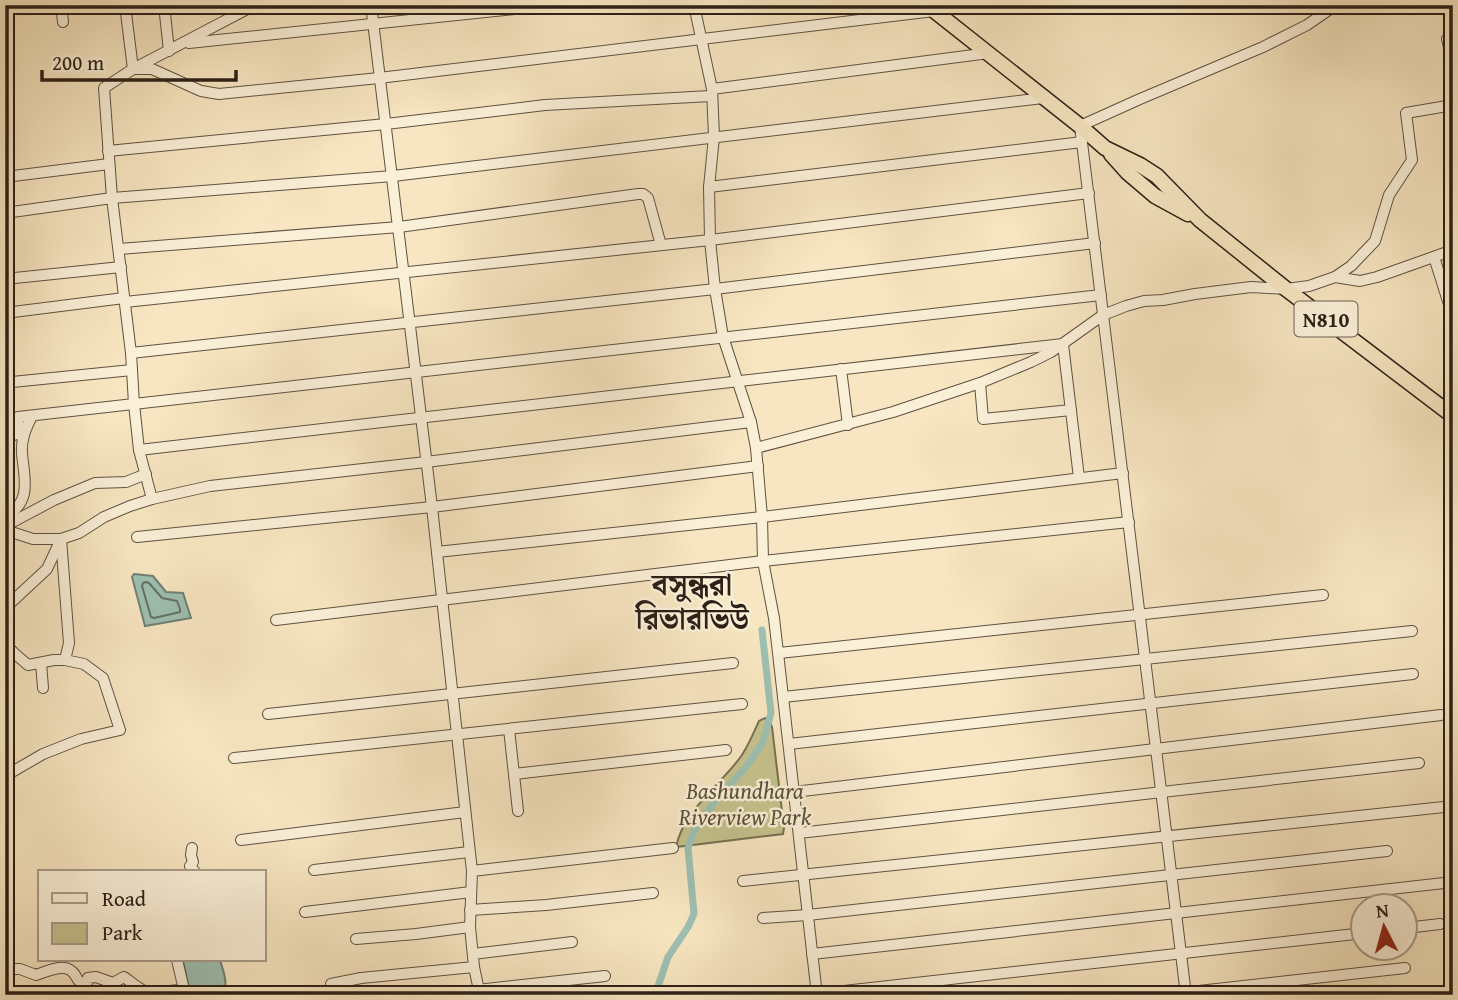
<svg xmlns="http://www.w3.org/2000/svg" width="1458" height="1000" font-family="'Gentium Book Plus','Noto Serif Bengali',serif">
<rect width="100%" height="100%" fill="#f7e6c1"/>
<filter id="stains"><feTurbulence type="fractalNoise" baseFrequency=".00286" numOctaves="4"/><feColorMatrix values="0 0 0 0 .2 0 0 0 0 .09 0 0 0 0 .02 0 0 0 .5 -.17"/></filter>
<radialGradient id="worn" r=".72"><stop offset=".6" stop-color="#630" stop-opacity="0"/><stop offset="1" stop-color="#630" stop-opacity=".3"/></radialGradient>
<path fill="#c5c28d" stroke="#787152" stroke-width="2" d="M765,718L769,720L772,727L784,828L783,834L676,847C684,809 721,785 742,755C749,744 754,732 759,721Z"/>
<g fill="#9dc0b2" stroke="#708074" stroke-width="2">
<polygon points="134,574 153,576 166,592 183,593 191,618 145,626 132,577"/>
<path d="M183,960H220C223,971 230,986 221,995H192L189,990Z"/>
</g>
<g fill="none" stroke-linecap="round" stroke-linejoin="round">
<polygon stroke="#647064" stroke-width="2" points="146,582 149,583 162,598 177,601 180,609 180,612 154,618 151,617 142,586 143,583"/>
<polyline stroke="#9dc0b2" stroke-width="7" points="655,995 668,957 688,927 694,914 688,848 694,831 715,801 746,767 763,742 771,713 762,630"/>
<g stroke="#5f5242" stroke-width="12">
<g id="minor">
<polyline points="61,5 63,22"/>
<polyline points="125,5 133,69 152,69 201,91 219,94 379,78 934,11"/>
<polyline points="164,5 169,51"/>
<polyline points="371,5 432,507 472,871 470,927 474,967 480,995"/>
<polyline points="694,5 712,89 714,137 709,187 710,240 715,289 723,337 751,422 756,448 762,517 763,561 774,618 817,995"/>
<polyline points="1447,39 1450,52 1453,53"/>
<polyline points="189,43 554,5"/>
<polyline points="712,89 989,53"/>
<polyline points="108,151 386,124 545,105 711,96"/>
<polyline points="5,177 109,164"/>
<polyline points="709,187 1082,142"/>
<polyline points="5,213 112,198 393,176 1043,98"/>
<polyline points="119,249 399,227 638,194 643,194 648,198 661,245"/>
<polyline points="1434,257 1452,314 1453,323"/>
<polyline points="1335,277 1351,266 1375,241 1389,195 1412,160 1406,113 1453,105"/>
<polyline points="5,279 121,267"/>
<polyline points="125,302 710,240 1089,193"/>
<polyline points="5,313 124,298"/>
<polyline points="131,353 715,289 1095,243"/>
<polyline points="841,369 848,425"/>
<polyline points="12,382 132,370"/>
<polyline points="980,383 983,419 1071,410"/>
<polyline points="5,438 19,433"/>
<polyline points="23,439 19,433 18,417 1101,295"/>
<polyline points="756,448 893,412 980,383 1031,362 1051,352 1103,315 1126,306 1144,301 1163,300 1195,294 1251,287 1286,289 1309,286 1335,277 1360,281 1377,277 1453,250"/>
<polyline points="139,450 1063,344 1079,478"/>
<polyline points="152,499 139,450 134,404 131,353 112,198 104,88 133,69 255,5"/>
<path d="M5,517C33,501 24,479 22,453C21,439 26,428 32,416"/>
<polyline points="5,526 54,500 95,483 126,482 146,474"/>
<polyline points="5,530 33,539 61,539 79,533 104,517 130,506 152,499 210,486 426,462 751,422"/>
<polyline points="137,537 432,507 758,466"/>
<polyline points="437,552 762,517 1123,473"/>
<polyline points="5,608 47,569 61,539"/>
<polyline points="276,620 763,561 1129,522"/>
<polyline points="5,643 14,653 28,665 54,660 65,660"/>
<polyline points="779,653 1323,595"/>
<polyline points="41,663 43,688"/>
<polyline points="783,697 1412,631"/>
<polyline points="268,714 733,663"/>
<polyline points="509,729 518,811"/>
<polyline points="789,744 1413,674"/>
<polyline points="234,758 742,704"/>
<polyline points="514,774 726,750"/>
<polyline points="5,776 43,754 81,739 120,730 103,678 84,664 65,660 69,643 61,539"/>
<polyline points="794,792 1441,715"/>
<polyline points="799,833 1419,763"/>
<polyline points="241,840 465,812"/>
<polyline points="192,848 191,855 193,862 190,866 195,872"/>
<polyline points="314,870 469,852"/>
<polyline points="472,871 673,848"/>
<polyline points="743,881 1444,807"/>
<polyline points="470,910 546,905 653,893"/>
<polyline points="305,912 471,892"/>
<polyline points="763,918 808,915 1387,851"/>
<polyline points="1406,928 1440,924"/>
<polyline points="356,939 416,934 470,927"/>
<polyline points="473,954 572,942"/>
<polyline points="812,954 1453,882"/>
<polyline points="177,960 185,994"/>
<path d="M5,969H20L36,975C45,972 61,964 70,970C79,975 74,983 87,983L88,978L96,977L113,983L124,977C131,982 141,991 149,993C161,996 170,987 184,991"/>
<polyline points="331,984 361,978 474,967"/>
<polyline points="477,990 605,976"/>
<polyline points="817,994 1364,933"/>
<polyline points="1163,995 1405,968"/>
<polyline points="1186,995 1080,126 1140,99 1263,47 1307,25 1336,5"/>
</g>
</g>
<g stroke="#2c2017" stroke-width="17">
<g id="highway">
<polyline points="927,5 1080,126 1105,148 1140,165 1157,176 1200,220 1286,289 1453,416"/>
<polyline points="1111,154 1128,173 1155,196 1188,214"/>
</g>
</g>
<use href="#minor" stroke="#faefd7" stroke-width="10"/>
<use href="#highway" stroke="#f7e6c1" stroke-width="14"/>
</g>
<g text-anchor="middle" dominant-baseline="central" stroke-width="5" stroke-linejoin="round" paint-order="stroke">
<rect fill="#faefd7" stroke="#6a5e51" stroke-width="2" x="1294.5" y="301.5" width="63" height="35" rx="5"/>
<g font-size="21" font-weight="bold" fill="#2c2017">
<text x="1326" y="319">N810</text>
</g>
<g font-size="23" font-style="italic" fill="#5a513a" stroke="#faefd7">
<text x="745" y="790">Bashundhara<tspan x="745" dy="26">Riverview Park</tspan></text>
</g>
<g font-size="30" font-weight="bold" fill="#2c2017" stroke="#faefd7">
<text x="692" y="584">বসুন্ধরা<tspan x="692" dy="34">রিভারভিউ</tspan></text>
</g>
</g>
<rect width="1458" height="1000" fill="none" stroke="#f7e6c1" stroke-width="28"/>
<rect x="7" y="7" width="1444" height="986" fill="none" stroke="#2c2017" stroke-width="3.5"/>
<rect x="14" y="14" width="1430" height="972" fill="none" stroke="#2c2017" stroke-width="2"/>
<rect x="38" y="870" width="228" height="91" fill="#faefd7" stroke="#a89c8a" stroke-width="2"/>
<rect x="52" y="893" width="35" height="10" fill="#faefd7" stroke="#a89c8a" stroke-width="2"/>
<text x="102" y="906" font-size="21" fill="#2c2017">Road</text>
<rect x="52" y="923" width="35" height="21" fill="#c5c28d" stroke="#a89c8a" stroke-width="2"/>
<text x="102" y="940" font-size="21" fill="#2c2017">Park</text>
<g transform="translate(1384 927) rotate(354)"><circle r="33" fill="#faefd7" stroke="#a89c8a" stroke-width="2"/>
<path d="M0-5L12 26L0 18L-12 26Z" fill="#8f2418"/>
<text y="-10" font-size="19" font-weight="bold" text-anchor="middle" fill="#2c2017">N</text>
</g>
<path d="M42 70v10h194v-10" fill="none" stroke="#2c2017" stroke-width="3.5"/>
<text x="52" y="70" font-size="21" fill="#2c2017" stroke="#faefd7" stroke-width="5" paint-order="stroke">200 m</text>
<rect width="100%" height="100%" filter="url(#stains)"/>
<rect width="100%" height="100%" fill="url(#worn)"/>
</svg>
